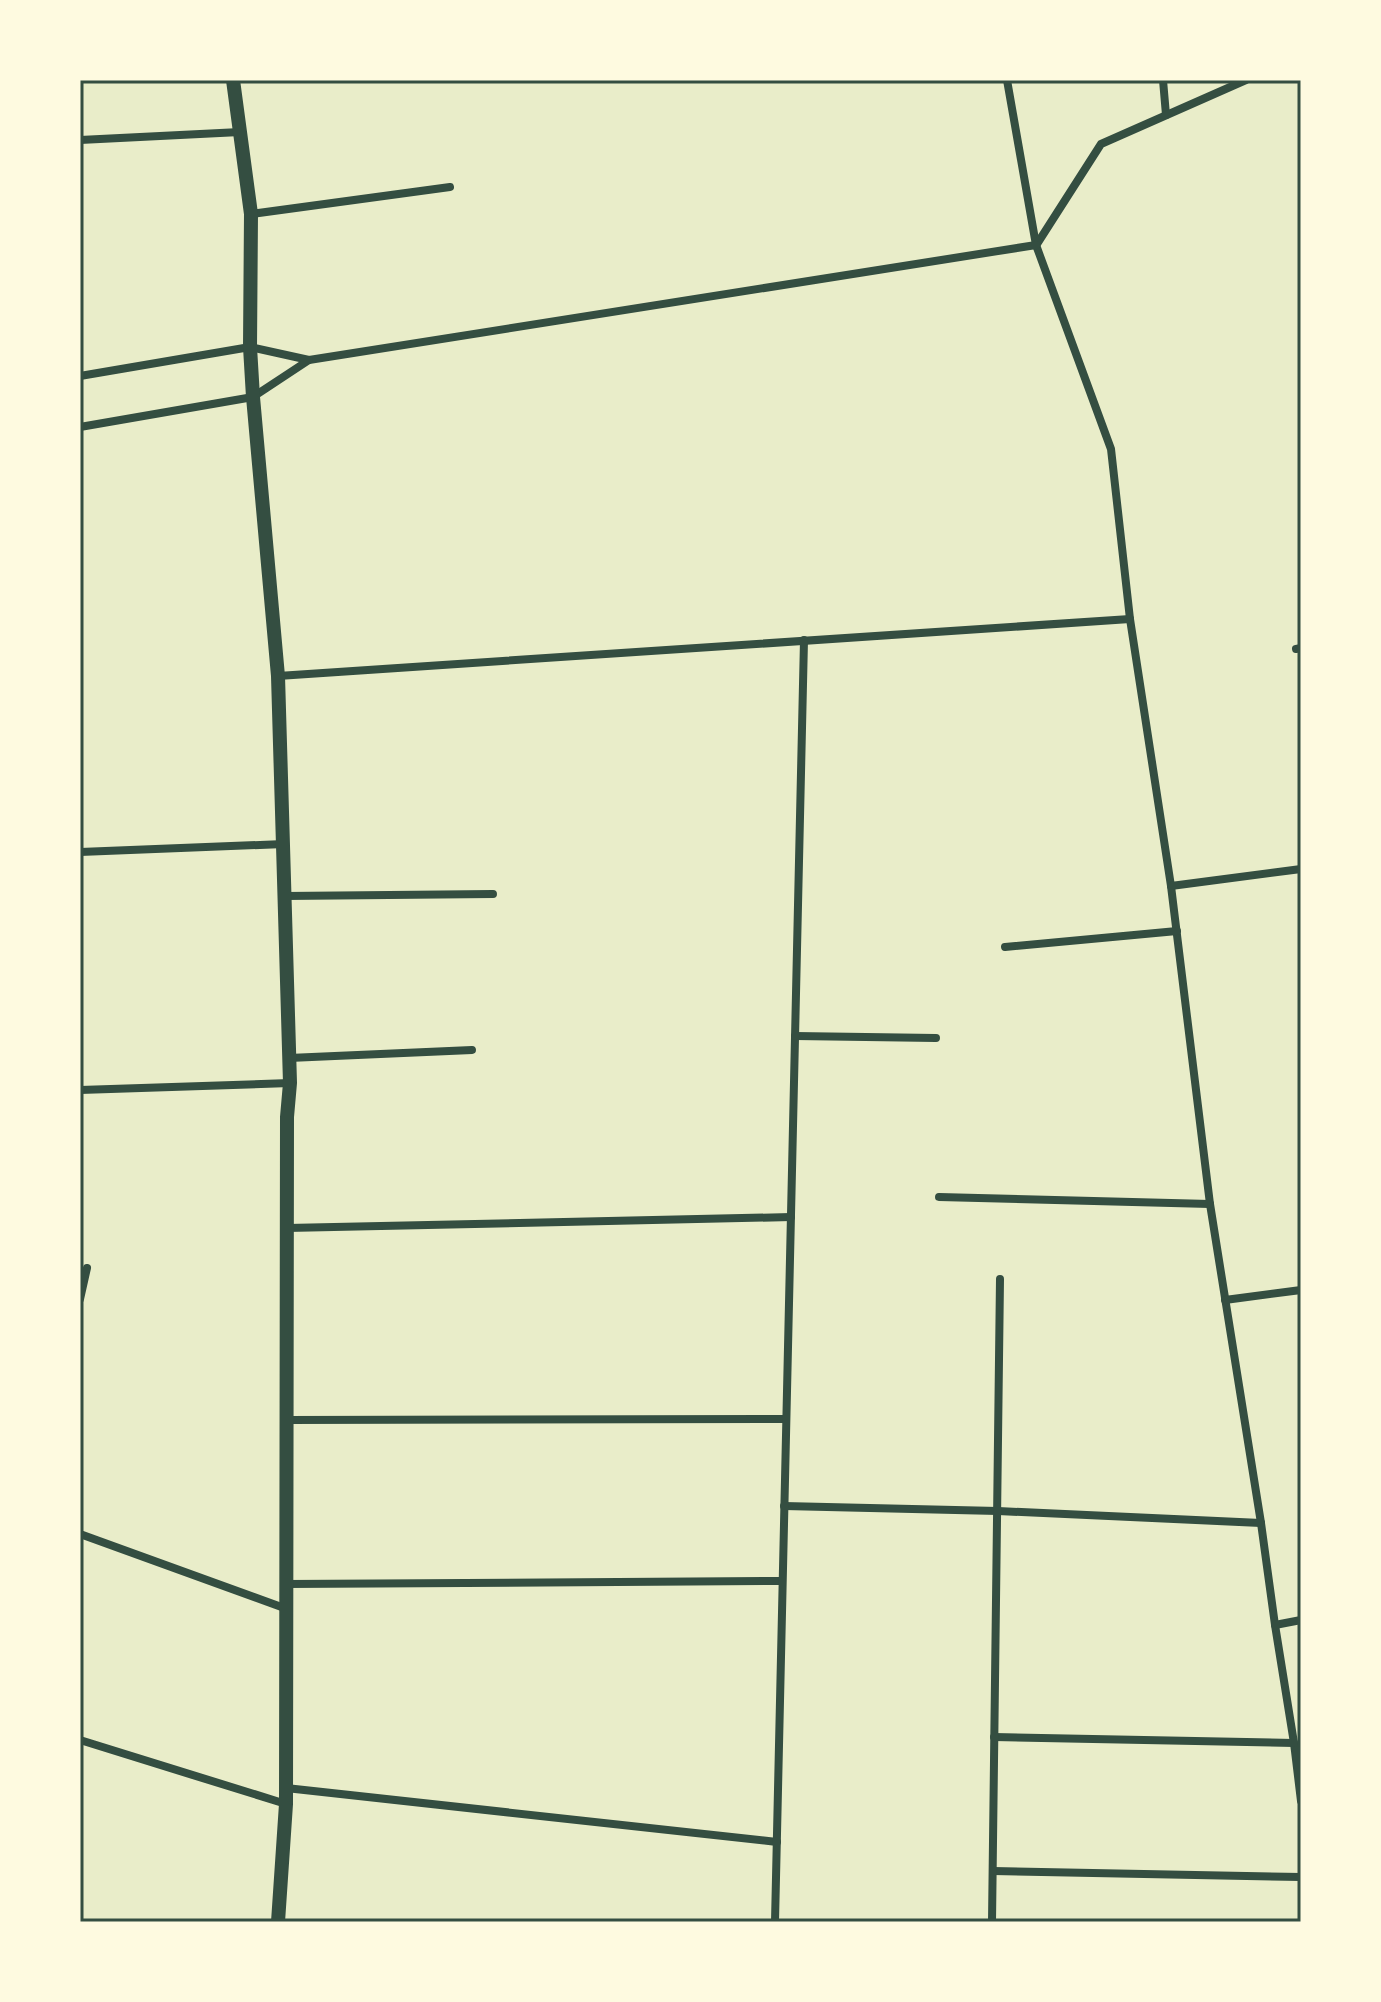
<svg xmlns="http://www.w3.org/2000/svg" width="1381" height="2002" font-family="'Archivo Narrow',sans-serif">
<rect width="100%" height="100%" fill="#e9edc9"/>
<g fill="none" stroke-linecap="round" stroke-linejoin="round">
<g stroke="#344e41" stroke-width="8">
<polyline points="1007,80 1036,245 1111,449 1130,619 1171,886 1210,1204 1261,1523 1275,1625 1294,1743 1301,1801"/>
<polyline points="1163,80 1166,115"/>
<polyline points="80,140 240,132"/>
<polyline points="251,214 450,187"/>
<polyline points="1037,244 1101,144 1246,80"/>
<polyline points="309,360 1036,245"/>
<polyline points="80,376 250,347 309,360 253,397 80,427"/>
<polyline points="1296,649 1301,648"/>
<polyline points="278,676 1130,619"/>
<polyline points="80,852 284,844"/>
<polyline points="1171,886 1301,869"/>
<polyline points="285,896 493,894"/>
<polyline points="1005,947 1177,931"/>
<polyline points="795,1036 936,1038"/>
<polyline points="289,1058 472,1050"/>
<polyline points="80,1090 290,1083"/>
<polyline points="939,1197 1210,1204"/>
<polyline points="287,1228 791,1217"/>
<polyline points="80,1299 87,1268"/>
<polyline points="1225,1300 1301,1290"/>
<polyline points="286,1420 786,1419"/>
<polyline points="784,1506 998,1511 1261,1523"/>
<polyline points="80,1534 287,1609"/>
<polyline points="286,1584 782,1581"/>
<polyline points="1275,1625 1301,1620"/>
<polyline points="994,1737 1294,1743"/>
<polyline points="80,1740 286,1804"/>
<polyline points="286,1788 777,1842"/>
<polyline points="993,1871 1301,1877"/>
<polyline points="775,1922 804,640"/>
<polyline points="992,1922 1000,1279"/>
</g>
<polyline stroke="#344e41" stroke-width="14" points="233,80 251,214 250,347 253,397 278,676 290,1083 287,1117 286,1804 278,1922"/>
</g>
<rect width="1381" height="2002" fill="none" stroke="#fefae0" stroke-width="164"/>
<rect x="82" y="82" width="1217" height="1838" fill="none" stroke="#344e41" stroke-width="3"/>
</svg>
